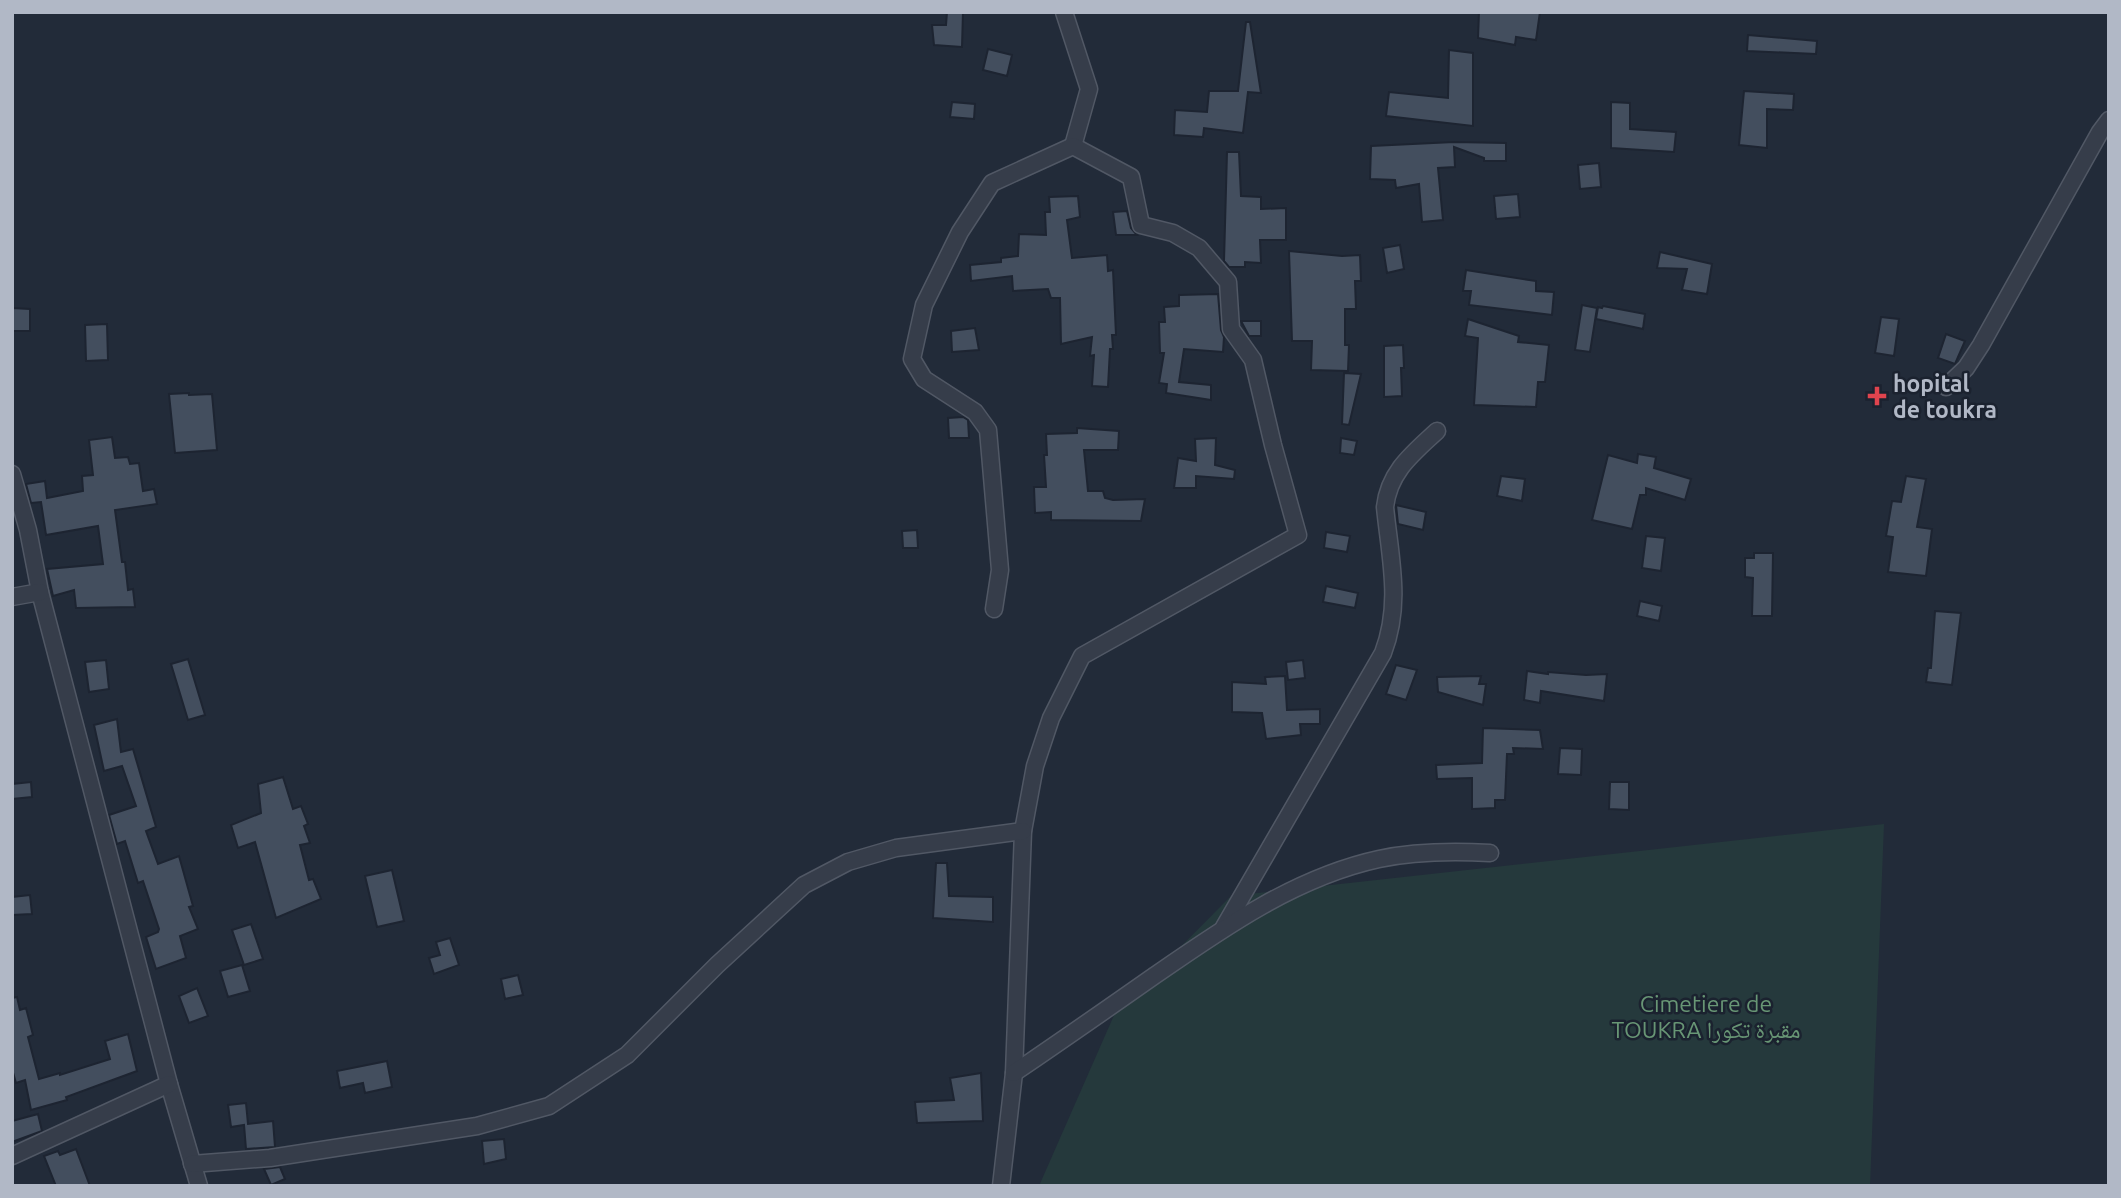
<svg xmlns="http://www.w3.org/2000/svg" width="2121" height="1198" font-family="Ubuntu,'Noto Naskh Arabic',sans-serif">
<rect width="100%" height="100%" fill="#222b39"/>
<polygon fill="#25393c" points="1884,824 1870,1186 1039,1186 1115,1013 1231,896"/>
<g fill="#434e5e" stroke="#1d2431" stroke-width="2">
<polygon points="947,12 963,12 962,47 934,45 932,25 946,25"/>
<polygon points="1479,12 1540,12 1536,40 1516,37 1515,45 1478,38"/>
<polygon points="1246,22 1250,22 1261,93 1248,92 1243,133 1204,128 1203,137 1174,135 1175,110 1207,112 1209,91 1238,91"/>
<polygon points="1748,35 1817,41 1816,54 1747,51"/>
<polygon points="988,49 1012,55 1007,76 983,70"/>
<polygon points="1449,50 1473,53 1473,126 1386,116 1389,92 1448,98"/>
<polygon points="1744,91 1794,94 1793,110 1767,109 1767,148 1739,145"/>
<polygon points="952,102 975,104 974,119 950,117"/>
<polygon points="1611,102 1630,103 1630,129 1676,132 1674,152 1611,148"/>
<polygon points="1454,142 1506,143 1506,161 1484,161 1484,158 1454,147 1455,167 1438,168 1443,220 1422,222 1419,184 1396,188 1395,180 1370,179 1371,146"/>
<polygon points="1227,152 1239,152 1241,196 1261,197 1261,209 1286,208 1286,240 1260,240 1261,263 1245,262 1245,267 1229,267 1224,261"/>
<polygon points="1599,163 1601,187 1580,189 1578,165"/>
<polygon points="1518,194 1520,217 1496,219 1494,196"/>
<polygon points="1078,196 1080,217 1067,220 1072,258 1107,255 1108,271 1113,270 1116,335 1112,335 1113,349 1110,349 1108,387 1092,386 1094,355 1090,356 1092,337 1061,344 1060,298 1051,298 1048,289 1013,291 1012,276 971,281 970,265 1001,262 1001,258 1018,256 1019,234 1046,235 1045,212 1050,212 1049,197"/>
<polygon points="1127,211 1131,228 1137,235 1116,235 1113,212"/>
<polygon points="1400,245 1404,269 1387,273 1383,248"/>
<polygon points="1289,251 1342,256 1360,255 1361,281 1355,281 1356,309 1345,309 1345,345 1349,345 1348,371 1311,370 1312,341 1292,341"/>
<polygon points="1660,252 1712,264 1707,294 1682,290 1687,269 1657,268"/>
<polygon points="1466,270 1536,281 1536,291 1554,292 1552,315 1469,305 1471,291 1463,291"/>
<polygon points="1218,294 1221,330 1224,337 1223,352 1184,349 1179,382 1211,385 1211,400 1166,393 1167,384 1159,383 1164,353 1160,353 1159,322 1165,322 1164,307 1179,306 1179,295"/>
<polygon points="1582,305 1597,308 1590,352 1575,350"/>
<polygon points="1603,306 1645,314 1643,329 1596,319 1598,307 1602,308"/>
<polygon points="12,308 30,309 30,331 12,331"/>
<polygon points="1881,317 1899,319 1894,356 1875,353"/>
<polygon points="1468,319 1519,336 1518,342 1549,345 1545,382 1538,382 1536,407 1474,405 1478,338 1465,336"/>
<polygon points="1241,321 1261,321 1261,336 1249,336"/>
<polygon points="107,324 108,360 86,361 85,325"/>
<polygon points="975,328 979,350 952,352 951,331"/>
<polygon points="1946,334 1965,341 1955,364 1938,358"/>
<polygon points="1403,345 1404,368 1401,368 1402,396 1384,397 1384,346"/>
<polygon points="1344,373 1361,374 1349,425 1342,424"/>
<polygon points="189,393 189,395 212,394 217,450 175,453 169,394"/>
<polygon points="963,417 968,420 969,438 949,438 948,418"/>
<polygon points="1077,428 1119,431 1118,450 1084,450 1088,491 1103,491 1105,498 1113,500 1145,499 1141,521 1051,520 1051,512 1035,513 1034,487 1046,487 1044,455 1047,455 1046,434 1077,433"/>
<polygon points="112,437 115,458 128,457 130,464 139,463 143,491 154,489 157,504 115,510 122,562 125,562 128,590 133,589 135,607 76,608 74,590 53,596 47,569 103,564 98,526 46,535 41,502 31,503 26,484 45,481 47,498 83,491 82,476 93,475 89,440"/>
<polygon points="1216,438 1215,465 1235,470 1234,479 1196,476 1196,488 1174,488 1178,458 1196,461 1195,439"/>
<polygon points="1341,438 1357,441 1354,455 1340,453"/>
<polygon points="1638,454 1656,457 1654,468 1691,479 1685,500 1646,488 1646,495 1640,495 1632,529 1592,520 1608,455 1637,463"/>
<polygon points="1501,476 1525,479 1522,501 1497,496"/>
<polygon points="1906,476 1926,479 1917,527 1932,529 1926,576 1888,572 1893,537 1886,536 1892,501 1901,502"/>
<polygon points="1396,505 1426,512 1423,530 1398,524"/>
<polygon points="917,530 918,548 903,548 902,531"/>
<polygon points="1326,532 1350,536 1347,552 1324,548"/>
<polygon points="1646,536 1665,538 1661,571 1642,568"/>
<polygon points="1754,553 1773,553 1772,616 1752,616 1753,578 1745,577 1745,558 1754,558"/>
<polygon points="1326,586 1358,593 1355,608 1323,602"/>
<polygon points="1640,601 1662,606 1659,621 1637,616"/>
<polygon points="1935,611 1961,613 1952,685 1926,682 1928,668 1931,668"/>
<polygon points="188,659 205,715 188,720 171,664"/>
<polygon points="106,660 109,689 89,692 85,662"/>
<polygon points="1303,660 1305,678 1288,680 1286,662"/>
<polygon points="1396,665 1417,670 1406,700 1386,694"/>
<polygon points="1527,671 1548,674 1548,672 1586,675 1607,674 1604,701 1541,691 1540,703 1524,700"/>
<polygon points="1285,676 1287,710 1320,709 1320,724 1300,724 1301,735 1266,739 1262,713 1232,712 1232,682 1266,684 1265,677"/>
<polygon points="1481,676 1479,684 1486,684 1483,705 1438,692 1437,677"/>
<polygon points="117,719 121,752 133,749 156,827 146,831 158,864 179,856 193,906 189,907 198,929 180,936 186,958 156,969 146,937 158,932 159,929 143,881 138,883 125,841 117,844 109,815 136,806 122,766 104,771 94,725"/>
<polygon points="1483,728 1540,730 1543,749 1513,748 1514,754 1507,754 1505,800 1495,800 1495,808 1472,809 1472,778 1437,779 1436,765 1482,763"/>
<polygon points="1560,748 1582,749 1581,775 1558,774"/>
<polygon points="283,777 293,809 301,806 308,824 304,826 310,843 300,845 309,880 313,879 321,899 276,918 255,842 238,848 231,825 261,813 258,784"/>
<polygon points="31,782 32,797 12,799 12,784"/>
<polygon points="1610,782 1629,782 1629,810 1609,809"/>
<polygon points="936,863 947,863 949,896 993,897 993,922 933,918"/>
<polygon points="392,870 404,921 377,927 365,876"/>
<polygon points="30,895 32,914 12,915 12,897"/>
<polygon points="251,924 263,959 244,965 232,930"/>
<polygon points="450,938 459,965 434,974 429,958 440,955 436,942"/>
<polygon points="242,965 250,991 228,997 220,971"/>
<polygon points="518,975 523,995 505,999 501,979"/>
<polygon points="197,988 208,1016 189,1023 179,996"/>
<polygon points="17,997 20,1010 26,1008 33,1035 28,1037 39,1079 60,1073 60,1075 110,1059 105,1041 128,1034 137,1071 66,1097 67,1100 31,1110 25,1080 16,1083 12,1069 12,998"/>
<polygon points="387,1061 392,1087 365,1093 363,1083 340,1088 337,1071"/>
<polygon points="981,1073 983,1121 917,1123 915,1102 954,1100 950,1078"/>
<polygon points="246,1103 248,1124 273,1121 275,1147 246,1149 244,1125 231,1127 228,1105"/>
<polygon points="38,1114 42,1131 12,1142 12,1121"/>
<polygon points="504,1139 506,1159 484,1164 482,1141"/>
<polygon points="76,1149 90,1186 56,1186 44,1156 58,1151 60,1155"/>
<polygon points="280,1167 285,1179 271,1185 264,1169"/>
</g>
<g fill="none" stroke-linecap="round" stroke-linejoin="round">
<g stroke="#515865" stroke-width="19">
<g id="minor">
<polyline points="1064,12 1089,89 1073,146"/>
<polyline points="1946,387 1966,368 1981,345 2100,132 2109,120"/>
<polyline points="12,474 28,530 40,592 169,1084 199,1186"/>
<polyline points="12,597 40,592"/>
<polyline points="994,609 1000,570 988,430 975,412 924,379 912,359 924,305 960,232 992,183 1073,146 1131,177 1141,225 1173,233 1199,248 1228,282 1231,329 1253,360 1273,445 1298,535 1082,656 1051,718 1035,766 1023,831 1014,1073 1001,1186"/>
<path d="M1224,927L1383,653C1402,603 1390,558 1385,507C1389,472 1412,454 1437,431"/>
<path d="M1014,1073C1061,1041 1107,1009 1154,976C1223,928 1296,877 1379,859C1416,851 1453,851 1490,853"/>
<polyline points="12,1156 169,1084"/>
<polyline points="192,1164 270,1158 477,1126 549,1106 627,1055 717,965 804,885 848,862 896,848 1023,831"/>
</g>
</g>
<use href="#minor" stroke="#363d4a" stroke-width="16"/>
</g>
<path fill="#e0444e" stroke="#1b222f" stroke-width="2.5" d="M1873.5 385.5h7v7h7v7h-7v7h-7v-7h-7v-7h7z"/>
<g text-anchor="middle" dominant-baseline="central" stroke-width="5" stroke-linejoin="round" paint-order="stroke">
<g font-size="23" font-weight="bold" fill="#b1b8c6" stroke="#1b222f" text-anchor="start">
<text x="1893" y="383">hopital<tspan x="1893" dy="26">de toukra</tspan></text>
</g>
<g font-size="23" fill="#689675" stroke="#1b222f">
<text x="1706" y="1003">Cimetiere de<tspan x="1706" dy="26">TOUKRA مقبرة تكورا</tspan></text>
</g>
</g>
<rect width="2121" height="1198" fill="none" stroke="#b1b8c6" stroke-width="28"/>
</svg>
